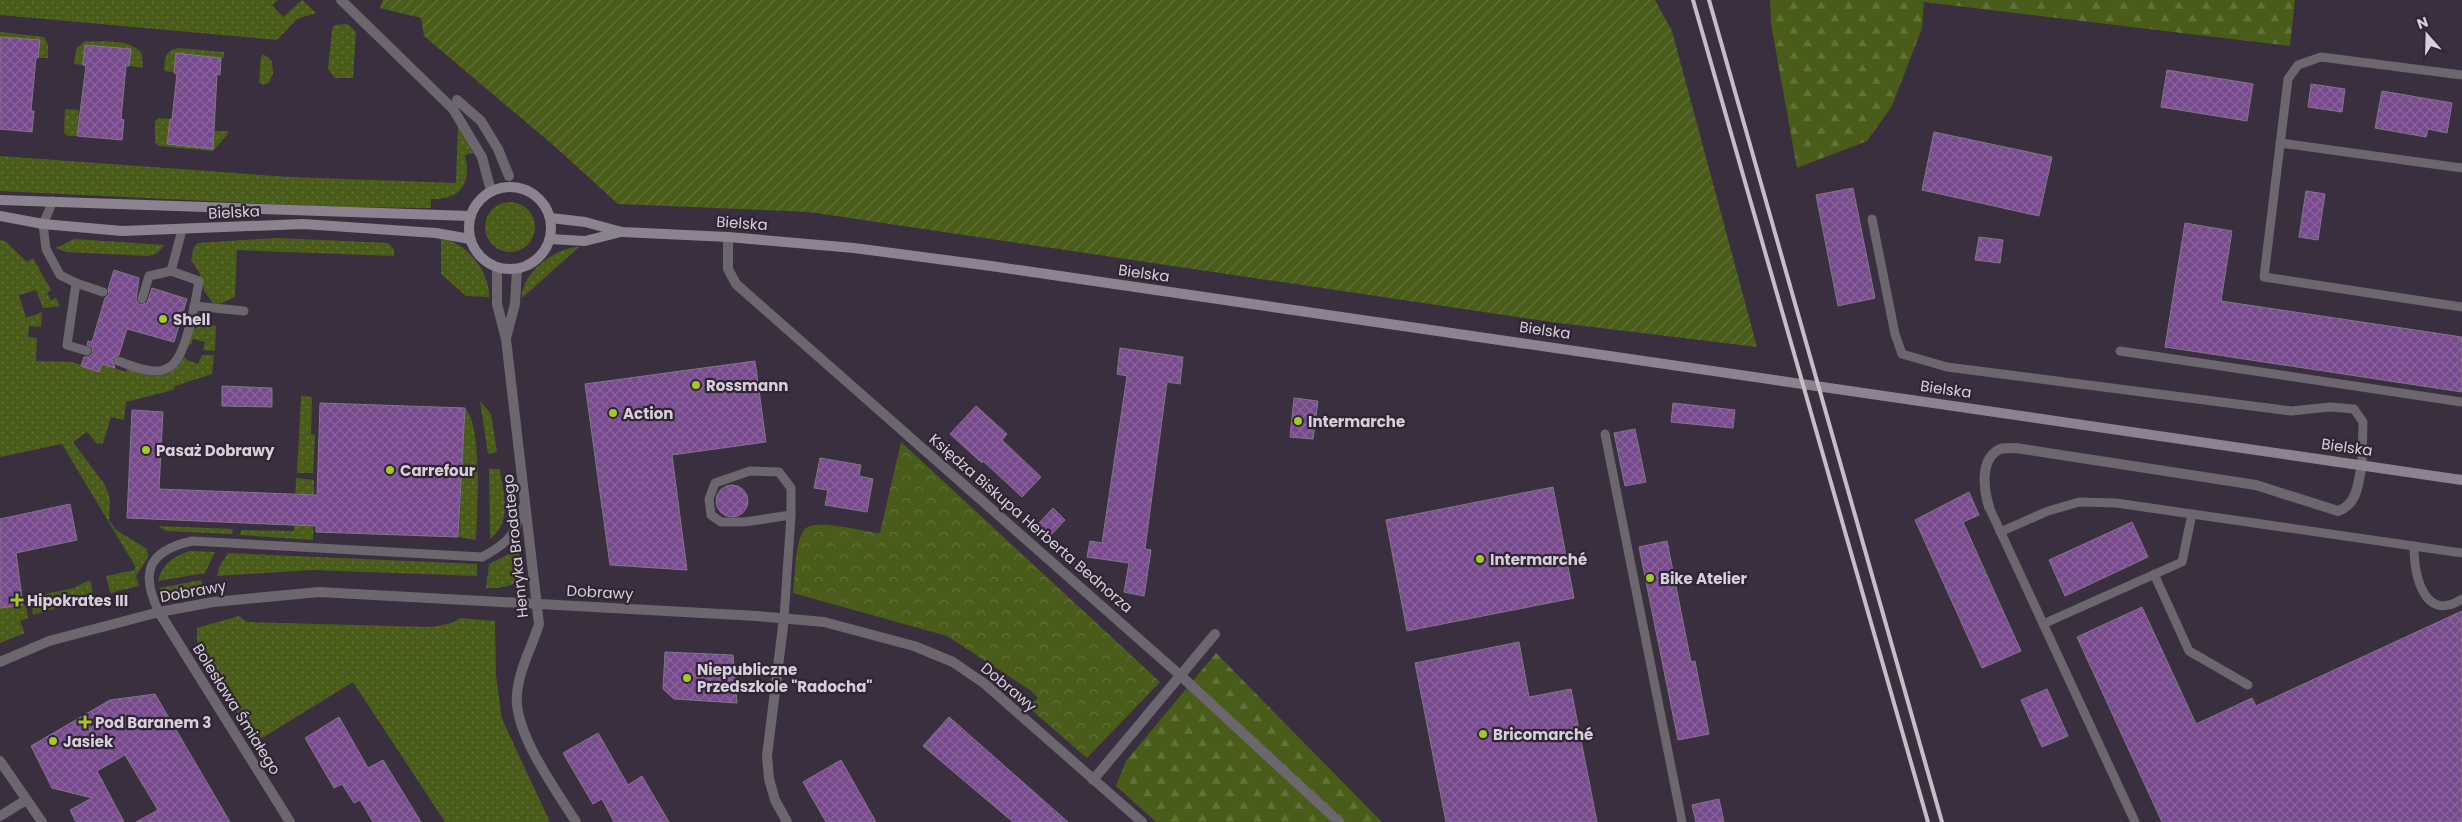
<svg xmlns="http://www.w3.org/2000/svg" width="2462" height="822" font-family="Poppins,sans-serif">
<defs>
<pattern id="grass-dots" width="8" height="8" patternUnits="userSpaceOnUse" patternTransform="scale(1.25)"><rect width="8" height="8" fill="#4a5c19"/><path d="M2 2h.1M6 6h.1" fill="none" stroke="#63723a" stroke-width="1.8" stroke-linecap="round"/></pattern>
<pattern id="forest-firs" width="22" height="20" patternUnits="userSpaceOnUse" patternTransform="scale(1.25)"><rect width="22" height="20" fill="#4a5c19"/><path d="M5 1l3.5 6h-7zM16 11l3.5 6h-7z" fill="#63723a"/></pattern>
<pattern id="park-crowns" width="20" height="18" patternUnits="userSpaceOnUse" patternTransform="scale(1.25)"><rect width="20" height="18" fill="#4a5c19"/><path d="M2 6a3 3 0 1 1 6 0M12 15a3 3 0 1 1 6 0" fill="none" stroke="#63723a"/></pattern>
<pattern id="garden-furrows" width="10" height="10" patternUnits="userSpaceOnUse" patternTransform="scale(1.25)"><rect width="10" height="10" fill="#4a5c19"/><path d="M-1 1l2-2M0 10L10 0M9 11l2-2" fill="none" stroke="#63723a"/></pattern>
<pattern id="building-cross-hatch" width="8" height="8" patternUnits="userSpaceOnUse" patternTransform="scale(1.25)"><rect width="8" height="8" fill="#774a8d"/><path d="M0 0l8 8M0 8l8-8" fill="none" stroke="#8a639c"/></pattern>
</defs>
<rect width="100%" height="100%" fill="#392f3e"/>
<g fill="url(#grass-dots)">
<polygon points="0,0 278,0 272,5 283,17 302,0 316,13 297,19 277,40 0,15"/>
<polygon points="348,24 356,32 353,78 335,78 328,69 332,30 334,25"/>
<polygon points="0,32 44,37 48,45 48,58 38,58 40,40 13,41 13,38 0,37"/>
<path d="M85,41C103,42 131,38 142,54L143,68L129,66L130,49L85,45L83,65L74,64L76,49Z"/>
<path d="M179,48L224,52V58L206,56L195,58V55L176,53L174,72L164,71C165,58 165,50 179,48Z"/>
<polygon points="263,54 272,61 273,73 269,83 263,85 259,82 261,57"/>
<polygon points="65,109 79,110 77,136 68,136 64,133"/>
<polygon points="158,118 170,119 168,144 213,148 214,131 228,131 228,134 213,151 159,146 155,143 155,121"/>
<path d="M458,125L473,153L465,155C472,183 461,200 431,199V208L333,207L0,191V156L290,177L456,183Z"/>
<circle cx="510" cy="227" r="25"/>
<polygon points="277,238 388,243 394,249 394,256 237,250 235,297 219,304 213,303 204,291 199,272 191,260 194,247 198,243"/>
<polygon points="74,239 165,245 156,254 148,256 66,252 56,248"/>
<path d="M441,239C466,241 490,272 489,297L466,296L441,274Z"/>
<path d="M0,240L5,241L27,262L33,258L51,290L47,293L51,300L56,298L60,306L43,308L36,290L19,295L26,318L42,312L41,327L29,326L28,337L37,338L36,361L73,362L99,372L102,364L126,372L127,369C151,377 169,383 184,357L187,360L198,364L202,355H214L212,374L175,386L173,390L126,402L124,420L111,417L103,443L97,444L87,432L73,442L105,485L110,499L109,520L116,530L147,549L148,557L136,576L139,586L110,593L106,576L135,570V566L62,444L0,457Z"/>
<path d="M579,247L522,298C520,274 557,246 579,247Z"/>
<polygon points="208,324 216,326 215,351 203,350 205,342 193,339 191,345 188,344 192,329"/>
<polygon points="301,396 312,397 311,434 315,435 313,473 297,473"/>
<polygon points="480,401 491,414 497,452 488,454"/>
<path d="M465,408C483,426 477,512 476,540L459,537Z"/>
<path d="M489,469H500C503,494 513,522 490,539Z"/>
<polygon points="296,478 314,480 313,540 240,535 241,530 294,531"/>
<polygon points="158,526 233,529 232,534 166,531"/>
<path d="M518,544C523,577 523,589 486,588L489,564L509,554Z"/>
<path d="M190,551L215,552L205,573L158,581C162,564 174,556 190,551Z"/>
<polygon points="228,553 477,564 477,576 312,570 217,576 219,567"/>
<polygon points="201,580 205,592 175,597 165,596 159,588"/>
<polygon points="87,581 91,582 93,597 33,615 31,597 74,588"/>
<polygon points="26,605 28,618 20,621 25,633 0,643 0,608"/>
<polygon points="239,616 247,622 431,627 452,623 460,618 495,621 496,675 502,719 550,822 445,822 353,682 254,743 197,641 197,628"/>
</g>
<g fill="url(#forest-firs)">
<polygon points="1770,0 2295,0 2290,46 1924,2 1922,28 1892,106 1867,141 1797,168 1771,24"/>
<polygon points="1216,653 1382,822 1156,822 1116,786 1126,761"/>
</g>
<path fill="url(#park-crowns)" d="M901,442L1160,682L1087,758L1028,707L1038,698L1030,690L947,636L793,593C795,579 795,538 805,529C815,518 864,532 880,533Z"/>
<polygon fill="url(#garden-furrows)" points="383,0 1655,0 1672,31 1757,347 1551,322 809,212 618,204 553,145 424,36 421,18 380,8"/>
<g fill="url(#building-cross-hatch)" stroke="#827688">
<polygon points="0,37 40,40 38,58 36,58 31,111 34,111 32,132 0,129"/>
<polygon points="85,45 131,49 129,66 126,66 121,119 124,120 122,140 77,136 86,66 83,65"/>
<polygon points="176,53 221,58 220,75 217,74 213,149 167,144 170,119 172,119 177,74 174,73"/>
<polygon points="2167,70 2253,84 2247,121 2161,107"/>
<polygon points="2311,84 2345,89 2342,112 2308,107"/>
<polygon points="2382,91 2452,103 2447,133 2428,129 2426,137 2375,128"/>
<polygon points="1934,132 2052,157 2039,216 1922,190"/>
<polygon points="1853,188 1875,298 1838,306 1816,195"/>
<polygon points="2306,191 2325,194 2318,240 2299,237"/>
<polygon points="2185,223 2232,231 2221,301 2462,337 2462,392 2165,347"/>
<polygon points="1979,237 2003,240 2000,263 1975,260"/>
<polygon points="114,270 139,278 136,300 140,305 147,303 152,288 187,299 174,342 127,329 119,355 112,359 115,368 102,364 99,372 81,366 84,357 89,357 93,353 92,347 87,345 88,341 92,342 105,298 109,294 108,289"/>
<polygon points="1120,348 1183,357 1180,384 1167,382 1145,549 1151,550 1144,596 1124,592 1129,563 1087,557 1090,541 1102,543 1127,376 1117,374"/>
<polygon points="755,361 766,442 672,455 687,570 610,565 585,384"/>
<polygon points="222,386 272,388 272,407 222,406"/>
<polygon points="1294,398 1318,401 1313,439 1290,437"/>
<polygon points="320,403 465,408 458,537 316,532 316,526 127,518 132,410 163,412 159,489 317,495"/>
<polygon points="1673,403 1735,410 1733,428 1671,422"/>
<polygon points="976,406 1007,434 1002,440 1041,477 1022,497 983,461 982,463 950,434"/>
<polygon points="1635,429 1646,482 1625,486 1614,433"/>
<polygon points="820,458 861,465 859,476 873,479 867,512 825,505 828,490 814,488"/>
<circle cx="732" cy="501" r="16"/>
<polygon points="1553,487 1574,598 1407,631 1386,520"/>
<polygon points="1969,492 1979,515 1963,522 2021,651 1982,668 1915,520"/>
<polygon points="70,504 77,540 16,553 23,605 0,608 0,519"/>
<polygon points="1053,508 1065,520 1050,536 1038,524"/>
<polygon points="2132,522 2148,557 2065,596 2049,560"/>
<polygon points="1667,541 1691,662 1695,661 1709,734 1678,740 1639,547"/>
<polygon points="2142,607 2196,724 2252,698 2256,706 2462,611 2462,822 2162,822 2077,637"/>
<polygon points="1519,642 1529,697 1571,689 1597,822 1446,822 1415,663"/>
<polygon points="665,652 733,655 737,703 674,699 663,689"/>
<polygon points="2047,689 2068,736 2042,747 2021,700"/>
<polygon points="155,694 230,822 136,822 158,810 125,755 97,771 124,822 76,822 70,810 92,798 52,788 31,746 110,700"/>
<polygon points="339,717 368,768 383,760 421,822 373,822 360,800 354,803 342,784 334,788 305,738"/>
<polygon points="949,717 1068,822 1013,822 923,746"/>
<polygon points="598,733 628,785 642,776 669,822 614,822 602,799 593,804 563,753"/>
<polygon points="841,760 876,822 826,822 803,782"/>
<polygon points="1719,799 1724,822 1696,822 1692,805"/>
</g>
<g fill="none" stroke-linecap="round" stroke-linejoin="round">
<g stroke="#6c676e" stroke-width="9">
<polyline points="2462,75 2321,57 2298,65 2288,79 2264,277 2462,307"/>
<polyline points="2280,143 2462,168"/>
<polyline points="53,201 43,224 46,249 60,275 76,283 103,292"/>
<polyline points="1872,219 1895,334 1902,354 1947,367 2291,411 2330,407 2354,409 2363,422 2362,464"/>
<polyline points="76,283 67,345 87,351"/>
<polyline points="142,299 149,276 171,271 182,230"/>
<polyline points="194,306 244,311"/>
<polyline points="2120,351 2462,402"/>
<path d="M118,361C130,365 145,372 159,371C165,370 171,367 175,362C187,348 196,299 199,281L171,271"/>
<polyline points="1605,434 1682,822"/>
<polyline points="1989,507 2135,822"/>
<polyline points="2000,532 2048,511 2079,502 2116,503 2462,553"/>
<path d="M2414,546C2414,573 2423,624 2462,599"/>
<polyline points="2154,574 2189,651 2248,685"/>
<path d="M159,612C140,573 147,551 192,541L482,557C513,541 515,532 525,501"/>
<polyline points="784,618 791,515 791,488 779,472 750,471 715,483 709,499 711,515 721,522 745,522 791,515"/>
<polyline points="2043,624 2182,562 2192,514"/>
</g>
<g stroke="#6c676e" stroke-width="10">
<polyline points="341,0 453,109 482,157 491,191"/>
<polyline points="457,100 481,121 498,149 509,176"/>
<polyline points="728,237 728,269 736,284 1181,676 1339,822"/>
<path d="M497,267V304L506,339L539,624C532,647 519,669 517,694C513,732 556,790 576,822"/>
<polyline points="506,338 515,304 517,269"/>
<path d="M1989,507C1984,490 1979,459 2000,449C2005,448 2012,448 2016,448L2256,485L2338,511C2358,504 2358,483 2362,464"/>
<polyline points="159,612 290,822"/>
<polyline points="784,618 767,756 769,779 775,800 787,822"/>
<polyline points="0,662 49,641 159,612 213,602 319,592 757,616 824,622 914,646 953,662 985,684 1142,822"/>
<polyline points="0,761 42,822"/>
<polyline points="1093,780 1215,634"/>
<polyline points="0,816 26,800"/>
</g>
<g stroke="#8b8390" stroke-width="10">
<circle cx="510" cy="228" r="41"/>
<polyline points="0,200 470,216"/>
<polyline points="0,216 43,224 122,231 303,224 436,233 470,239"/>
<polyline points="551,218 585,222 622,232 728,237 854,248 991,266 2462,480"/>
<polyline points="550,239 585,241 621,232"/>
</g>
<g stroke="#c5bec8" stroke-width="4">
<polyline points="1693,0 1928,822"/>
<polyline points="1709,0 1942,822"/>
</g>
</g>
<g fill="#a3c927" stroke="#2f2534" stroke-width="2">
<circle cx="163" cy="319" r="5"/>
<circle cx="696" cy="385" r="5"/>
<circle cx="613" cy="413" r="5"/>
<circle cx="1298" cy="421" r="5"/>
<circle cx="146" cy="450" r="5"/>
<circle cx="390" cy="470" r="5"/>
<circle cx="1480" cy="559" r="5"/>
<circle cx="1650" cy="578" r="5"/>
<path d="M14.5 592.5h5v5h5v5h-5v5h-5v-5h-5v-5h5z"/>
<circle cx="687" cy="678" r="5"/>
<path d="M82.5 714.5h5v5h5v5h-5v5h-5v-5h-5v-5h5z"/>
<circle cx="1483" cy="734" r="5"/>
<circle cx="53" cy="741" r="5"/>
</g>
<g text-anchor="middle" dominant-baseline="central" stroke-width="4.5" stroke-linejoin="round" paint-order="stroke">
<g font-size="15" fill="#d7d0da" stroke="#2f2534">
<text transform="translate(234 212) rotate(-3)">Bielska</text>
<text transform="translate(742 223) rotate(4)">Bielska</text>
<text transform="translate(1144 273) rotate(8)">Bielska</text>
<text transform="translate(1545 330) rotate(8)">Bielska</text>
<text transform="translate(1946 389) rotate(8)">Bielska</text>
<text transform="translate(2347 447) rotate(8)">Bielska</text>
<text transform="translate(1031 523) rotate(41)">Księdza Biskupa Herberta Bednorza</text>
<text transform="translate(515 546) rotate(-96)">Henryka Brodatego</text>
<text transform="translate(193 591) rotate(-10)">Dobrawy</text>
<text transform="translate(600 592) rotate(3)">Dobrawy</text>
<text transform="translate(1009 687) rotate(40)">Dobrawy</text>
<text transform="translate(237 709) rotate(58)">Bolesława Śmiałego</text>
</g>
<g font-size="15" font-weight="bold" fill="#d7d0da" stroke="#2f2534" text-anchor="start">
<text x="173" y="319">Shell</text>
<text x="706" y="385">Rossmann</text>
<text x="623" y="413">Action</text>
<text x="1308" y="421">Intermarche</text>
<text x="156" y="450">Pasaż Dobrawy</text>
<text x="400" y="470">Carrefour</text>
<text x="1490" y="559">Intermarché</text>
<text x="1660" y="578">Bike Atelier</text>
<text x="27" y="600">Hipokrates III</text>
<text x="697" y="669">Niepubliczne<tspan x="697" dy="17">Przedszkole "Radocha"</tspan></text>
<text x="95" y="722">Pod Baranem 3</text>
<text x="1493" y="734">Bricomarché</text>
<text x="63" y="741">Jasiek</text>
</g>
</g>
<g transform="translate(2427 35) rotate(340)" stroke="#2f2534" stroke-width="4" paint-order="stroke">
<path d="M0-4L9 19L0 12L-9 19Z" fill="#d7d0da"/>
<text y="-8" font-size="14" font-weight="bold" text-anchor="middle" fill="#d7d0da">N</text>
</g>
</svg>
